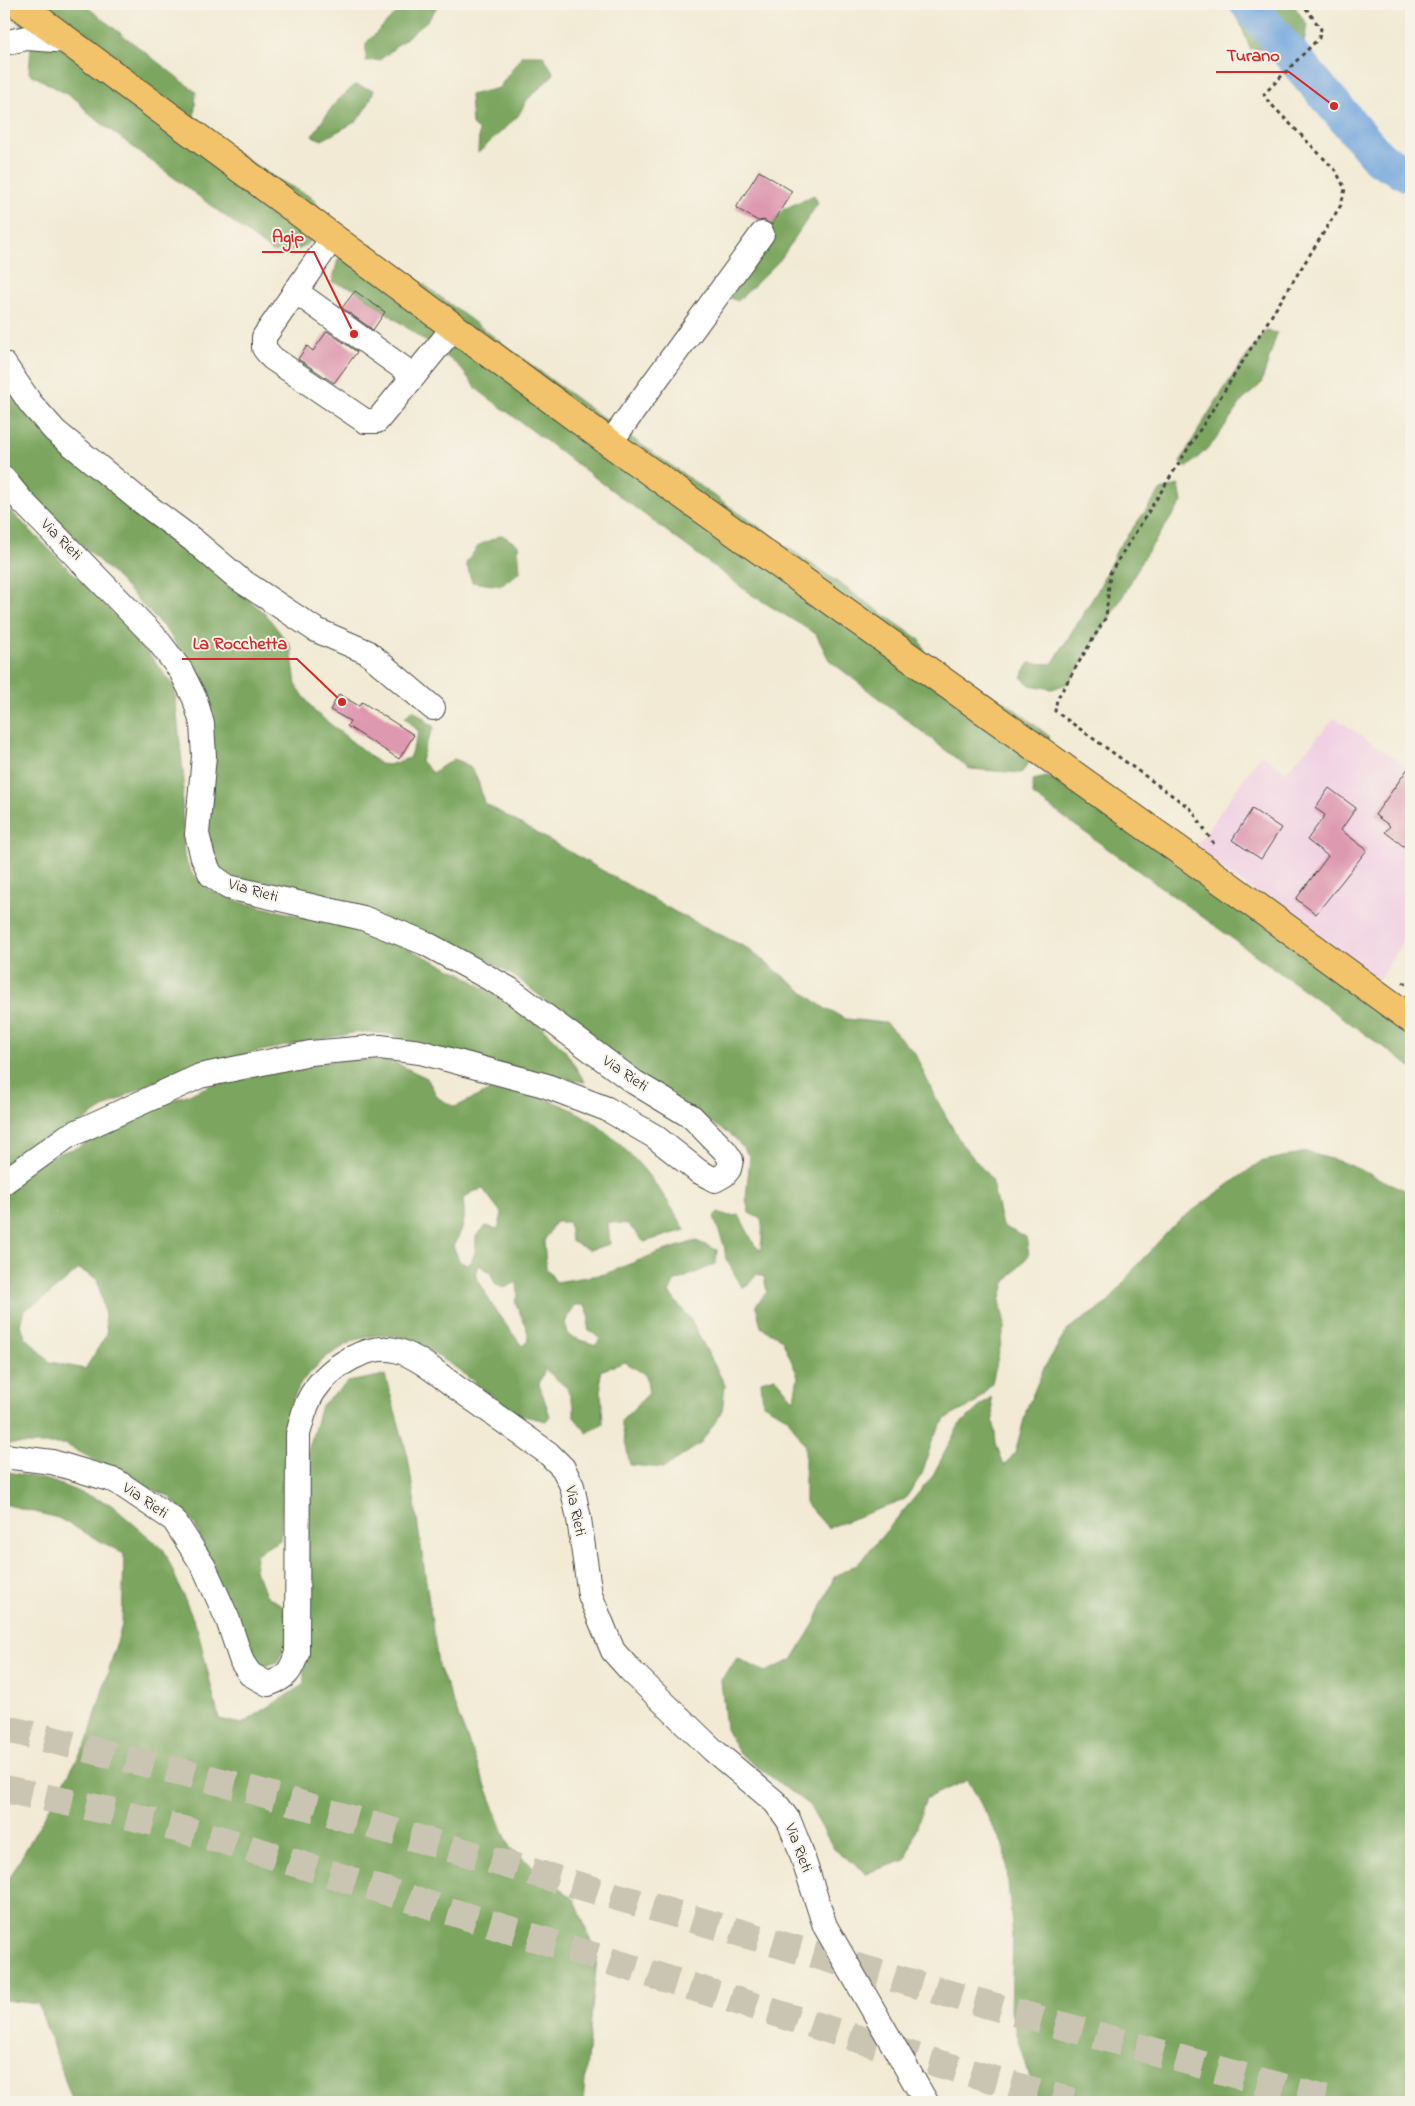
<svg xmlns="http://www.w3.org/2000/svg" width="1415" height="2106" font-family="'Indie Flower',sans-serif">
<rect width="100%" height="100%" fill="#f7f3e8"/>
<filter id="ink" filterUnits="userSpaceOnUse"><feTurbulence type="fractalNoise" baseFrequency=".02" numOctaves="2"/><feDisplacementMap in="SourceGraphic" scale="10" xChannelSelector="R" yChannelSelector="G"/><feConvolveMatrix kernelMatrix="1 2 1 2 8 2 1 2 1" color-interpolation-filters="sRGB"/></filter>
<filter id="wash" filterUnits="userSpaceOnUse"><feTurbulence type="fractalNoise" baseFrequency=".0096" numOctaves="4" result="noise"/><feDisplacementMap in="SourceGraphic" scale="20" xChannelSelector="R" yChannelSelector="G"/><feGaussianBlur stdDeviation="1.12" result="paint"/><feColorMatrix in="noise" values="0 0 0 0 0 0 0 0 0 0 0 0 0 0 0 0 0 1.4 0 .05"/><feComposite in="paint" operator="in"/></filter>
<g filter="url(#wash)">
<rect width="100%" height="100%" fill="#f2ead4"/>
<polygon fill="#f1d0e3" points="1335,718 1411,769 1411,927 1379,980 1194,849 1261,754 1286,772"/>
<g fill="#7ca65f" stroke="#546845" fill-rule="evenodd">
<polygon points="4,4 83,4 196,92 194,122 271,176 311,197 334,224 300,249 273,252 89,114 77,100 29,73 32,35 4,10"/>
<polygon points="405,4 439,4 429,19 380,60 366,61 366,43"/>
<polygon points="1233,4 1293,4 1307,25 1303,49 1250,49"/>
<polygon points="522,55 543,55 554,74 527,100 518,116 478,153 479,131 472,125 470,95 499,88"/>
<polygon points="355,85 374,90 369,103 357,121 322,140 312,136 334,104"/>
<polygon points="814,195 818,203 780,260 738,301 717,293 784,209"/>
<polygon points="371,245 582,403 920,640 931,664 1004,701 1050,737 1021,773 970,769 829,660 816,634 752,595 478,390 458,365 354,289 332,282 338,259"/>
<path d="M1266,331L1277,333L1261,384L1242,401L1214,442L1187,468L1180,462C1206,416 1233,372 1266,331Z"/>
<path d="M4,373L267,616L291,647L296,685L314,711L380,764L389,765L409,758L419,732L405,717L413,710L434,727L425,746L421,761L432,773L454,759C478,766 478,781 484,803L677,913L747,948L824,1008L846,1019L886,1023L914,1052L934,1095L961,1143L991,1179L1002,1226L1026,1237L1029,1255L1005,1283L1000,1301L1005,1325L992,1383L976,1403L945,1419L933,1438L922,1474L905,1499L828,1528L805,1502V1445L787,1417L763,1404L761,1381L775,1377L794,1400L798,1376L782,1339L761,1327L756,1305L767,1292L764,1277L757,1274L747,1286L742,1287L726,1259L724,1245L714,1218L718,1212L729,1216L739,1215L754,1244L761,1251C761,1240 764,1229 761,1219L749,1213L746,1199L750,1157L735,1138L636,1073L520,980L491,962L406,927L233,877L214,864L206,843L191,669L169,633L119,580L21,486L4,461Z"/>
<polygon points="1179,485 1182,502 1142,560 1126,591 1069,683 1052,689 1030,685 1021,677 1029,663 1052,664 1098,590 1118,548 1161,490"/>
<polygon points="4,504 130,630 174,686 184,780 182,801 184,857 192,874 211,891 244,903 374,933 462,974 539,1024 564,1049 585,1082 526,1072 430,1051 390,1034 358,1032 250,1053 162,1078 129,1094 102,1109 4,1172"/>
<polygon points="502,535 518,545 520,572 500,586 472,582 466,563 479,545"/>
<polygon points="1047,777 1075,787 1411,1029 1411,1067 1033,795 1033,780"/>
<path d="M387,1059L427,1078L438,1098L455,1107L501,1085C530,1095 564,1102 590,1120C630,1148 661,1187 685,1230L644,1242L628,1224L608,1222L610,1244L589,1250L571,1241L569,1222H555L544,1241L546,1268L556,1282L605,1274L657,1253L696,1241L717,1250L716,1264L674,1282L669,1293L690,1319L725,1385L722,1412L700,1444L664,1468L630,1465L621,1421L649,1393L646,1375L625,1362L600,1371L603,1424L587,1433L574,1417V1407L567,1388L545,1369L539,1384L550,1416L546,1421L516,1414L451,1364L421,1345L396,1336L378,1335L354,1340L326,1357L301,1382L289,1408L280,1540L256,1554L255,1570L266,1595L283,1606L289,1632L278,1662L264,1666L243,1648L195,1525L169,1496L140,1485L65,1444H4V1190L46,1158L81,1146L99,1133L155,1106L193,1093L218,1082L337,1060ZM483,1189L502,1214L498,1229L486,1226L476,1236C476,1247 476,1256 468,1265L460,1262L453,1246C464,1228 466,1221 463,1200L472,1192ZM479,1265L490,1272L496,1285L504,1288L517,1282L518,1297L515,1300C518,1311 530,1332 529,1341L522,1346L494,1309L475,1274ZM79,1269L97,1279L104,1310L107,1334L85,1369L50,1362L26,1337L20,1325L24,1310L47,1296ZM575,1305H585L589,1315L588,1329L600,1339L596,1345L569,1336L565,1323Z"/>
<polygon points="1306,1152 1345,1163 1411,1193 1411,2102 1037,2102 1011,2012 1013,1938 1005,1849 968,1780 926,1798 906,1860 866,1873 834,1849 809,1805 739,1753 726,1729 721,1680 737,1658 765,1672 792,1660 815,1622 834,1577 860,1562 932,1477 959,1425 991,1397 996,1443 1004,1466 1015,1453 1027,1408 1044,1368 1068,1329 1109,1302 1137,1265 1177,1222 1260,1162"/>
<polygon points="385,1375 408,1457 438,1664 510,1848 575,1900 597,1958 583,2102 73,2102 38,2004 4,2000 4,1884 9,1879 88,1740 122,1625 124,1554 58,1518 4,1504 4,1471 51,1481 110,1504 164,1550 198,1631 219,1719 242,1724 304,1684 303,1469 321,1406 348,1382"/>
</g>
<g fill="none" stroke-linecap="round" stroke-linejoin="round">
<polyline stroke="#6da3db" stroke-width="36" points="1248,4 1379,158 1411,175"/>
</g>
<g id="blocks">
<g fill="#de99b0">
<polygon points="759,171 792,191 772,225 764,220 758,221 736,208"/>
<polygon points="355,291 385,312 373,330 342,308"/>
<polygon points="327,331 357,352 334,383 298,359 307,346 313,351"/>
<polygon points="339,694 359,706 362,702 414,735 399,759 347,726 350,721 330,710"/>
<polygon points="1411,764 1411,852 1385,832 1390,826 1375,815"/>
<polygon points="1329,788 1356,808 1341,830 1367,850 1316,914 1296,899 1328,856 1307,840 1325,815 1315,808"/>
<polygon points="1252,809 1281,828 1261,859 1232,840"/>
</g>
</g>
</g>
<g filter="url(#ink)">
<use href="#blocks" fill-opacity="0" stroke="#494844" stroke-width="1"/>
<g fill="none" stroke-linecap="round" stroke-linejoin="round">
<g stroke="#cac4b2" stroke-width="28" stroke-dasharray="28 14" stroke-linecap="butt">
<polyline points="4,1729 20,1732 238,1786 946,1993 1334,2102"/>
<polyline points="4,1789 115,1812 222,1840 926,2060 1072,2102"/>
</g>
<g stroke="#494844" stroke-width="26">
<g id="minor">
<polyline points="4,43 26,38 69,41"/>
<polyline points="333,237 264,337 264,348 272,358 365,421 377,421 454,327"/>
<polyline points="295,291 414,376"/>
<polyline points="4,364 31,404 55,431 138,499 193,540 239,579 316,630 367,652 433,708"/>
<polyline points="610,443 762,234"/>
<polyline points="4,479 22,501 156,638 181,671 195,699 202,724 204,756 197,834 203,858 211,875 228,887 363,918 425,943 509,989 634,1082 692,1117 725,1151 731,1160 729,1169 724,1175 715,1180 698,1171 654,1136 607,1109 544,1085 420,1052 380,1047 310,1053 200,1076 68,1136 4,1182"/>
<path d="M4,1456L52,1462L116,1481L174,1520L204,1567L228,1620L242,1662L250,1674L268,1684C287,1678 291,1671 297,1653L298,1434C302,1420 305,1404 314,1391C330,1367 369,1341 399,1351C420,1358 439,1375 457,1388C487,1409 517,1431 548,1453L563,1468L572,1486L579,1519L590,1595L613,1651L630,1670L713,1750L775,1802L789,1821L799,1846L825,1926L926,2102"/>
</g>
</g>
<g stroke="#494844" stroke-width="30">
<polyline id="major" points="18,4 610,443 1229,886 1411,1019"/>
</g>
<g stroke="#494844" stroke-width="3" stroke-dasharray="4 4" stroke-linecap="butt">
<polyline points="1214,844 1191,809 1055,711 1057,699 1106,617 1110,573 1341,205 1345,189 1336,171 1265,98 1264,94 1319,38 1321,29 1303,4"/>
<polyline points="1403,982 1411,987"/>
</g>
<use href="#minor" stroke="#fff" stroke-width="24"/>
<use href="#major" stroke="#f2c36a" stroke-width="28"/>
</g>
</g>
<g text-anchor="middle" dominant-baseline="central" stroke-width="4" stroke-linejoin="round" paint-order="stroke">
<g font-size="16" fill="#2b2b2b" stroke="#f7f3e8">
<text transform="translate(61 540) rotate(45)">Via Rieti</text>
<text transform="translate(253 891) rotate(16)">Via Rieti</text>
<text transform="translate(625 1074) rotate(34)">Via Rieti</text>
<text transform="translate(145 1501) rotate(34)">Via Rieti</text>
<text transform="translate(575 1511) rotate(78)">Via Rieti</text>
<text transform="translate(798 1848) rotate(69)">Via Rieti</text>
</g>
</g>
<path fill="none" stroke="#d62828" stroke-width="2" d="M1334 106L1289 72H1216M354 334L314 252H262M342 702L297 659H182"/>
<g fill="#d62828" stroke="#f7f3e8" stroke-width="2">
<circle cx="1334" cy="106" r="5"/>
<circle cx="354" cy="334" r="5"/>
<circle cx="342" cy="702" r="5"/>
</g>
<g font-size="18" text-anchor="middle" font-weight="bold" fill="#d62828" stroke="#f7f3e8" stroke-width="4" stroke-linejoin="round" paint-order="stroke">
<text x="1253" y="61">Turano</text>
<text x="288" y="242">Agip</text>
<text x="240" y="649">La Rocchetta</text>
</g>
<rect width="1415" height="2106" fill="none" stroke="#f7f3e8" stroke-width="20"/>
</svg>
